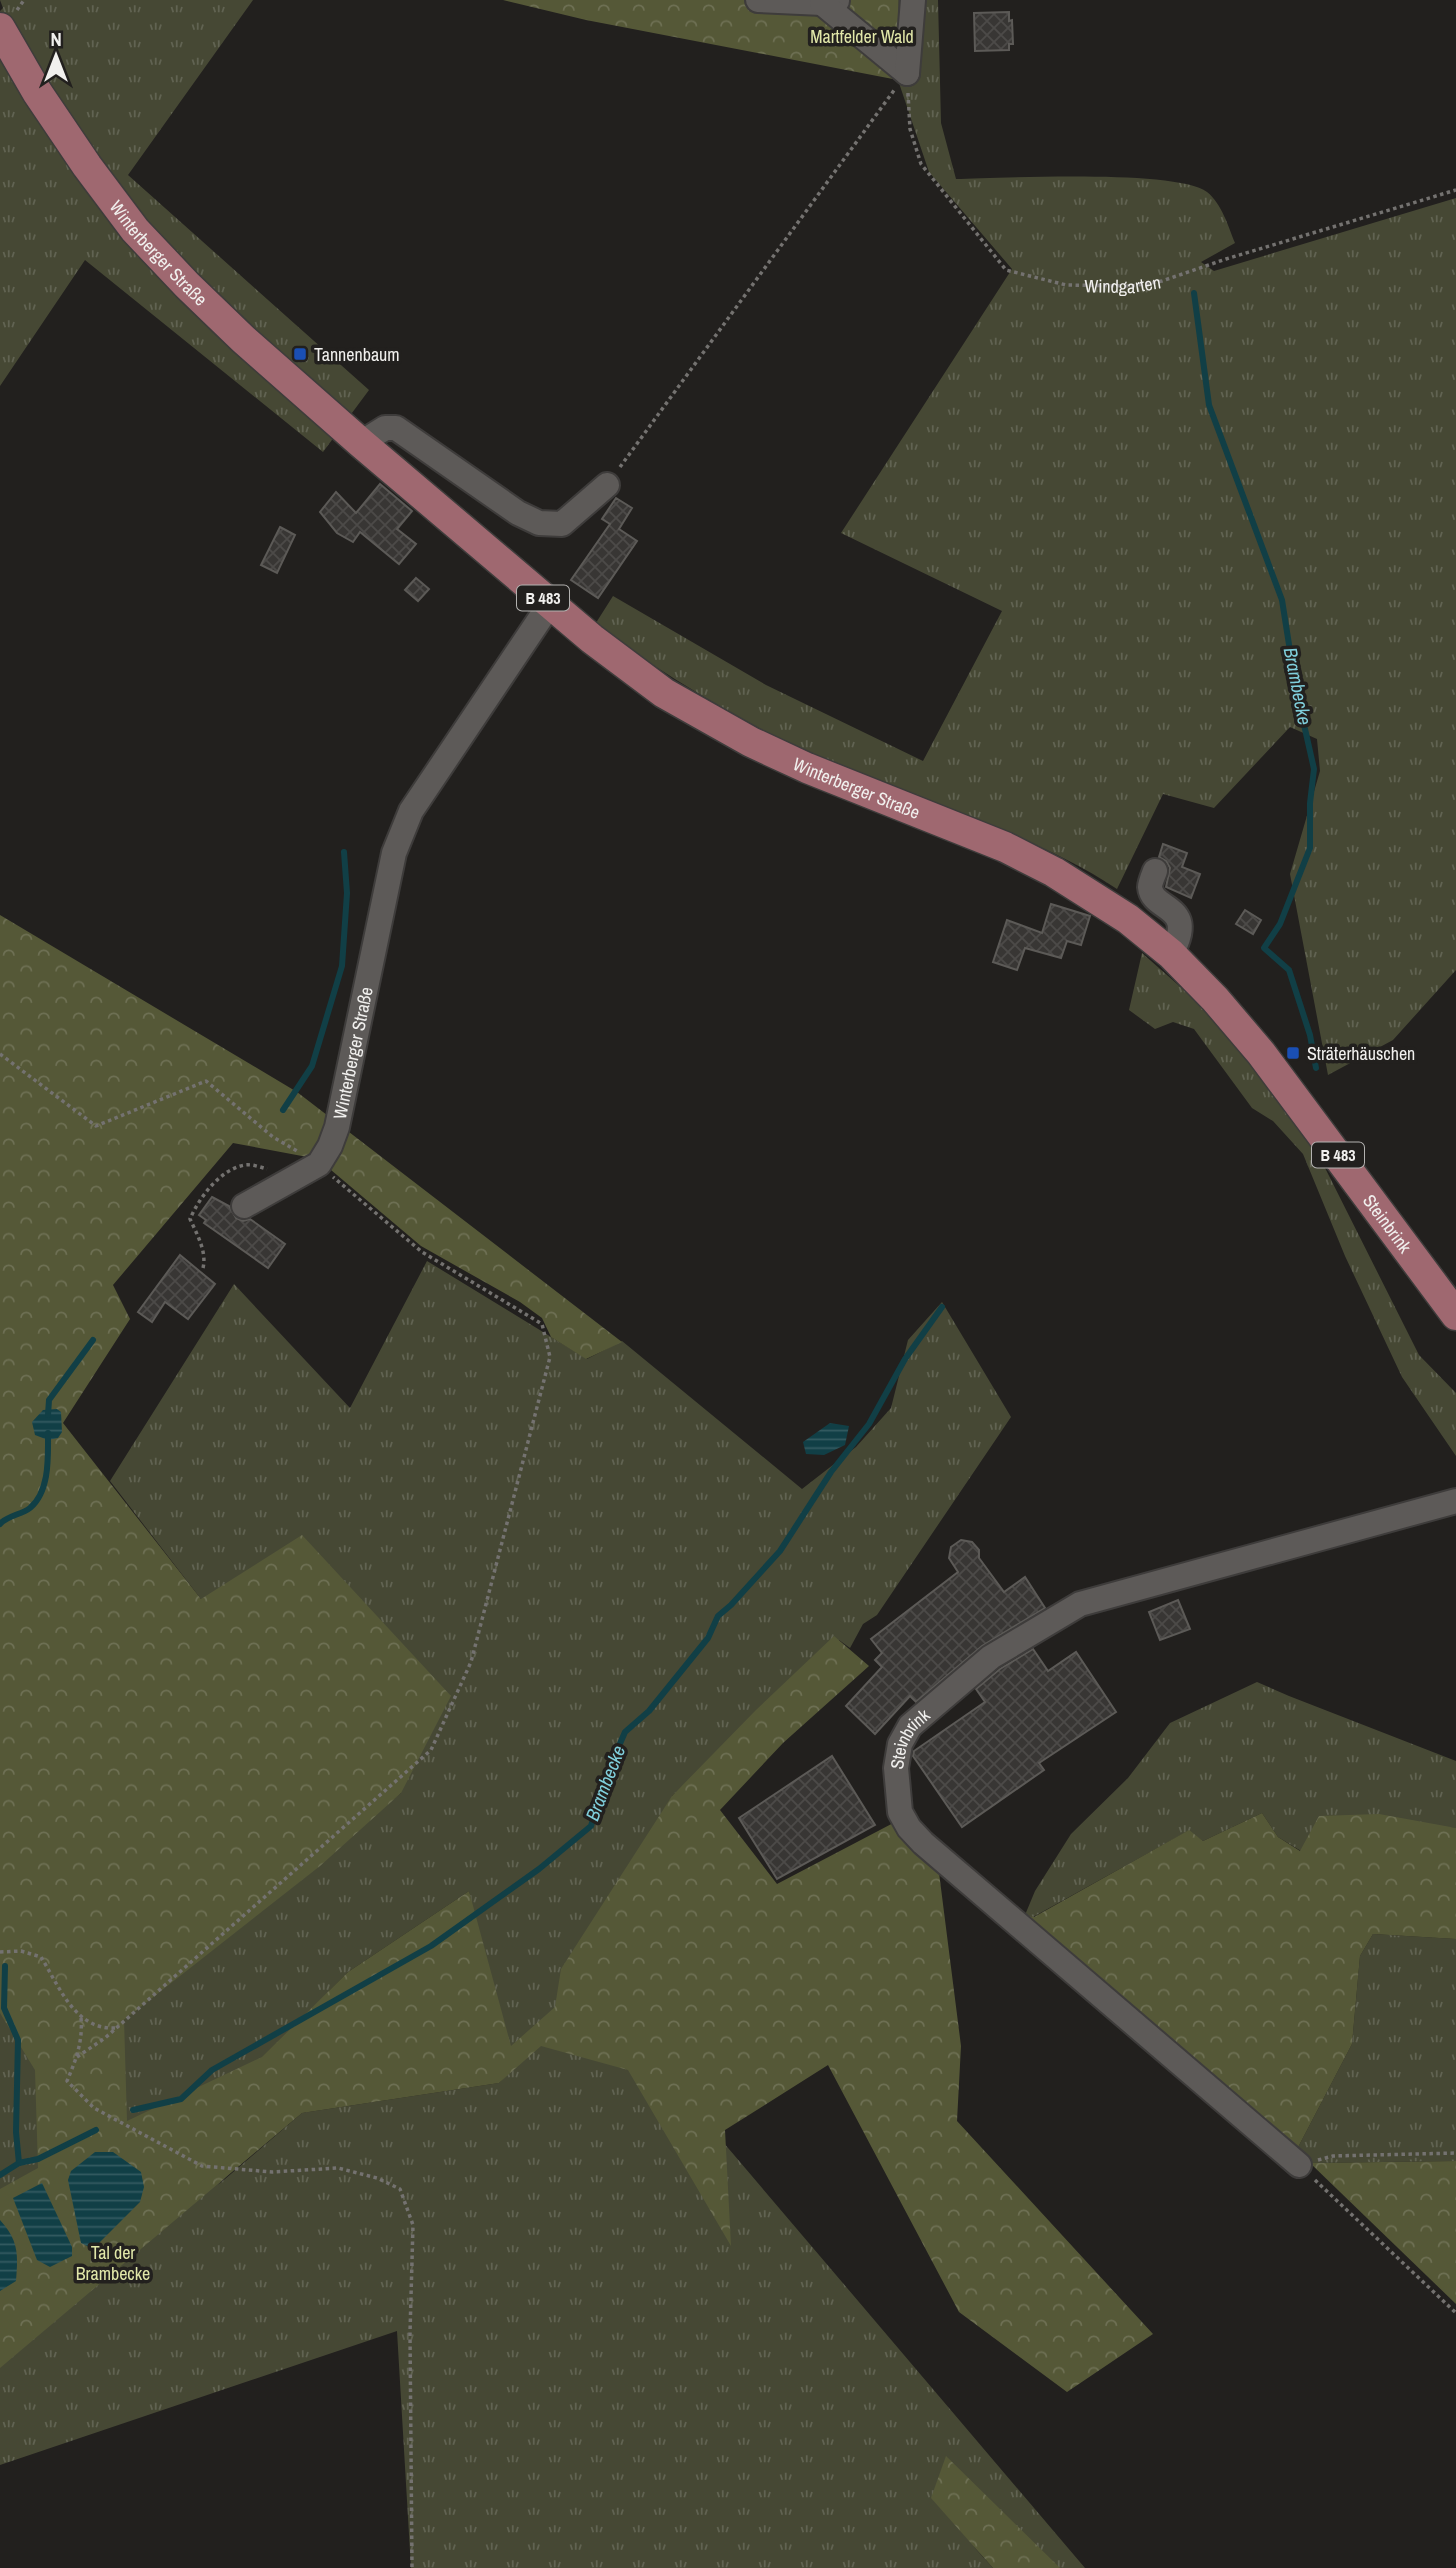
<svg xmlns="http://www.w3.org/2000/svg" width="1456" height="2568" font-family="'Archivo Narrow',sans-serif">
<defs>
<pattern id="grass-tufts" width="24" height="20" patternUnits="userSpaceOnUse" patternTransform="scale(1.75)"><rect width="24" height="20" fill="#464834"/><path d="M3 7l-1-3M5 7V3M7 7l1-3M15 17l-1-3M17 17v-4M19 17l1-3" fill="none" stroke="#616352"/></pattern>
<pattern id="forest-crowns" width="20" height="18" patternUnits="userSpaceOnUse" patternTransform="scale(1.75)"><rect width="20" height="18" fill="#555837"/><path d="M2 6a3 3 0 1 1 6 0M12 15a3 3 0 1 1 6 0" fill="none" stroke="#6e7054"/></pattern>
<pattern id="water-rules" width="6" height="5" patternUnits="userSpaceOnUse" patternTransform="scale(1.75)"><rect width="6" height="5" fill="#113f46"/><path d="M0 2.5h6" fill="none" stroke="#345b61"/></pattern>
<pattern id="building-cross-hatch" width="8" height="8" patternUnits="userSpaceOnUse" patternTransform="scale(1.75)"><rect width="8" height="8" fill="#383634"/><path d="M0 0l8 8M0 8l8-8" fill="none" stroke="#4c4a48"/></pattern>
</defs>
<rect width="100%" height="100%" fill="#22201e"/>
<g fill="url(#grass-tufts)" fill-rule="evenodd">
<polygon points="0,0 253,0 128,175 369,390 323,452 85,260 0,386 0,11 3,8"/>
<path d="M898,0H938L941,123L956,179C1001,178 1178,169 1207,192C1222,204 1228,226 1235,243L1201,262L1214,271L1456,198V970L1393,1040L1328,1075L1290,874L1320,771L1317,739L1290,727L1214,808L1163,794L1117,889C1024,828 915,802 815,756C737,720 665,674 594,626L613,596L766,685L923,761L1002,611L841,533L1012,269L929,172L898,80Z"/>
<polygon points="1142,953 1202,1006 1270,1082 1313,1144 1419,1355 1456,1393 1456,1456 1402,1377 1345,1256 1303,1154 1273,1121 1252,1108 1194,1029 1173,1022 1155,1029 1129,1010"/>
<path d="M427,1261L587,1359L622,1341L802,1489L856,1447L891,1408L908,1340L942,1302L1011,1417L877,1615L863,1624L850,1648L839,1640L672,1796L723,2142L1085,2568H995L973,2546L993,2568H411L397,2331L0,2465V1838L124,2032V2020L401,1793L201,1599L110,1481L234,1284L350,1408ZM469,1891L471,1900L328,1992L348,1972ZM506,2076L499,2083L302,2113L218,2185L318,2082Z"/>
<polygon points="1257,1682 1289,1696 1456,1761 1456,1828 1444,1827 1301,1851 1278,1837 1262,1813 1203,1841 1188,1831 1033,1917 1025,1915 1035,1891 1071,1834 1128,1778 1170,1723"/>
<polygon points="1373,1934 1456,1939 1456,2161 1310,2163 1294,2155 1352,2044 1360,1956"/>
</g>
<g fill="url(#forest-crowns)">
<polygon points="503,0 898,0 898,80 586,20"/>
<polygon points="0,915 297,1092 622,1342 586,1359 551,1337 542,1318 520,1302 421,1246 318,1159 233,1143 113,1285 130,1319 63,1423 201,1599 302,1535 451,1696 401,1793 320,1866 124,2020 127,2121 262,2057 348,1972 469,1891 511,2046 555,2007 561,1969 672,1796 756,1710 834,1636 869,1666 783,1743 720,1810 777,1884 899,1820 936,1849 961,2046 957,2121 1153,2334 1067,2392 959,2312 828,2065 725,2130 731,2246 628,2070 541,2046 499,2083 302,2113 0,2368 0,2189 38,2168 35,2070 0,2013"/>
<polygon points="1262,1813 1278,1837 1300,1851 1319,1816 1379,1814 1456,1828 1456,1939 1373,1934 1360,1956 1352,2044 1294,2155 1025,1915 1034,1917 1189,1830 1203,1841"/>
<polygon points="1456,2161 1456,2304 1310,2163"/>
<polygon points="946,2456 1060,2568 993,2568 931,2498"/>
</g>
<g fill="url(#water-rules)">
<polygon points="57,1409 61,1412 62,1432 58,1438 48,1440 35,1435 32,1422 43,1410"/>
<polygon points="830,1423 849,1426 845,1445 824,1455 806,1454 803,1442"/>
<polygon points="95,2152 113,2152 141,2172 144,2187 140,2202 93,2249 81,2243 68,2180 71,2171"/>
<polygon points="42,2183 72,2247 72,2256 50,2267 37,2260 13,2198"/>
<path d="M0,2220C19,2241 18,2254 16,2281L0,2291Z"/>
</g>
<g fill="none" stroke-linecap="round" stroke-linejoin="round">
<g stroke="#113f46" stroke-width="6">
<polyline points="1194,293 1209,405 1282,600 1296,689 1314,769 1310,803 1310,848 1280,924 1264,948 1289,970 1310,1035 1316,1068"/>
<polyline points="283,1110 312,1066 342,966 347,893 344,852"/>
<polyline points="48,1415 49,1400 93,1340"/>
<path d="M0,1524C8,1515 21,1515 30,1508C50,1491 48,1457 48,1433"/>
<polyline points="5,1966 4,2008 18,2040 16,2132 19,2163"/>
<polyline points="133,2110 181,2099 212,2070 431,1946 539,1869 591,1826 609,1769 625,1732 649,1711 708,1638 718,1616 731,1605 780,1551 831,1472 869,1424 905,1359 942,1307"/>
<polyline points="0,2175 19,2163 38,2159 96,2130"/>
</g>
</g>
<g fill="url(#building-cross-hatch)" stroke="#5c5a57" stroke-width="2">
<polygon points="1009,12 1009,21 1012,20 1013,44 1009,44 1009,50 975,51 974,13"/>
<polygon points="380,484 412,511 397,529 416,544 399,564 360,532 353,542 337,533 320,512 336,492 356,513"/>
<polygon points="616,498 632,508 619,529 637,541 598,598 571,580 610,524 602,519"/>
<polygon points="280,527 295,535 277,573 261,565"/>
<polygon points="416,578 429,589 418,601 405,590"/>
<polygon points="1163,844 1187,853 1182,867 1200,874 1191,898 1166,887 1170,868 1166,861 1159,857"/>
<polygon points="1051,904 1090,916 1081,945 1067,941 1061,958 1025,948 1017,970 993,962 1007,920 1042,933"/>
<polygon points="1245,910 1261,920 1253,934 1236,924"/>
<polygon points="212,1197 229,1206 236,1218 243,1221 250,1219 285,1244 268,1268 204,1223 206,1220 199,1215"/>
<polygon points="180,1255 215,1284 188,1319 165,1302 152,1322 138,1312"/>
<polygon points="961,1540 972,1542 979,1550 979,1558 1004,1592 1025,1577 1045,1608 982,1646 916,1702 910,1696 875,1734 846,1706 882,1667 875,1660 882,1653 871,1639 958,1572 949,1558 951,1547"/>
<polygon points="1178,1600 1190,1629 1160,1640 1149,1612"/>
<polygon points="1033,1649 1048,1671 1076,1652 1116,1712 1039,1763 1044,1770 962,1827 913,1756 914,1751 985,1702 976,1689 1000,1669"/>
<polygon points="832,1756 875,1825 777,1879 739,1818"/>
</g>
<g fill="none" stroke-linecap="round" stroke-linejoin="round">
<g stroke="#3e3c3b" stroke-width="28">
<g id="minor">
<polyline points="758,0 822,3 837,1"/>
<polyline points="822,3 907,73"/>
<polyline points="907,73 913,0"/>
<polyline points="361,443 385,428 396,428 518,513 539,523 562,524 607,485"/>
<path d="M1155,871C1153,876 1150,883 1150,887C1152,912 1199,904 1171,954"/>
<path id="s2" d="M244,1206L319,1164L330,1146L337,1127L394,853L411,811L550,604"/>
<path id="s3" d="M1299,2165L923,1843L909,1828L900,1812L896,1768L900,1744L910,1726L991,1657L1080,1604L1456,1501"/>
</g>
</g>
<g stroke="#3e3c3b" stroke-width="33">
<g id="major">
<path id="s4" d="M0,28L37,92L87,166L135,230L187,285L243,339L361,443L592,639L664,693L751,742L807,768L1005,847L1054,872L1128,919L1171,954L1215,999L1261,1053L1456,1315"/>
</g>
</g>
<g stroke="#747270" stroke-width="3.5" stroke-dasharray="3.5 3.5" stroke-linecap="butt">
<polyline points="17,10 24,0"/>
<path id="s1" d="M908,93L910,129L921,164L1006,270L1066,285L1132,286L1162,281L1226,259L1456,190"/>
<polyline points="620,467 895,89"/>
<polyline points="0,1054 96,1126 206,1081 273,1137 299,1152"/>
<path d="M203,1268C207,1252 197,1234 190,1219C199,1198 220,1169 245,1165C252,1164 260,1167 267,1169"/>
<path d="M0,1952L21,1951L41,1957C59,1986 75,2030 115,2028"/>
<path d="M81,2018C83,2041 76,2060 67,2081L94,2108L202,2166L272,2172L338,2168L377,2178L400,2189L413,2225L410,2333L412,2568"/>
<polyline points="77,2057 105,2038 431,1750 471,1662 550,1357 542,1324 422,1252 333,1177"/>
<polyline points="1318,2160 1333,2156 1456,2153"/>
<polyline points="1315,2180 1456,2313"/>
</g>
<use href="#minor" stroke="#5d5a58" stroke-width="24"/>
<use href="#major" stroke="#9f6870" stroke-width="30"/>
</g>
<g fill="#1a4fb4" stroke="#22201e" stroke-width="2.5">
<rect x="293" y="347" width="14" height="14" rx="3.5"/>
<rect x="1286" y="1046" width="14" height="14" rx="3.5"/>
</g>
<g text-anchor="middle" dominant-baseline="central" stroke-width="7" stroke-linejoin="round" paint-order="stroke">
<g fill="#22201e" stroke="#b3b2b0" stroke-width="2">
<rect x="517" y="585.5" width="52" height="25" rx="5"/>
<rect x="1312" y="1142.5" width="52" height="25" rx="5"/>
</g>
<g font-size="16" font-weight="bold" fill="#f1f0ee">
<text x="543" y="598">B 483</text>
<text x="1338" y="1155">B 483</text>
</g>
<g font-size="18" fill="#e1e7a9" stroke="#22201e">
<text x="862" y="36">Martfelder Wald</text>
<text x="113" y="2252">Tal der<tspan x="113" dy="21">Brambecke</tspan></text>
</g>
<g font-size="18" fill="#f1f0ee" stroke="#22201e">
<text stroke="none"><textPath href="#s4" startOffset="276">Winterberger Straße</textPath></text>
<text stroke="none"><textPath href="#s1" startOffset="327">Windgarten</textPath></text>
<text stroke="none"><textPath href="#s4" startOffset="1162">Winterberger Straße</textPath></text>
<text stroke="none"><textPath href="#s2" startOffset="203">Winterberger Straße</textPath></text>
<text stroke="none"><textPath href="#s4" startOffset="1866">Steinbrink</textPath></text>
<text stroke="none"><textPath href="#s3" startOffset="611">Steinbrink</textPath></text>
</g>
<g font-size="18" fill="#f1f0ee" stroke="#22201e" text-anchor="start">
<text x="314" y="354">Tannenbaum</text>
<text x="1307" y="1053">Sträterhäuschen</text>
</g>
<g font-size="19" font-style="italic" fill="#80cfdc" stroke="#22201e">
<text transform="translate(1298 686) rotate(79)">Brambecke</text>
<text transform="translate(605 1783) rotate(-69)">Brambecke</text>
</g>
</g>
<g transform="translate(56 56)" stroke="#22201e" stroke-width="5" paint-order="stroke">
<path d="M0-5L12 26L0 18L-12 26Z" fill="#f1f0ee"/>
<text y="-10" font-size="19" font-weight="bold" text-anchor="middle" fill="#f1f0ee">N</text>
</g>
</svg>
